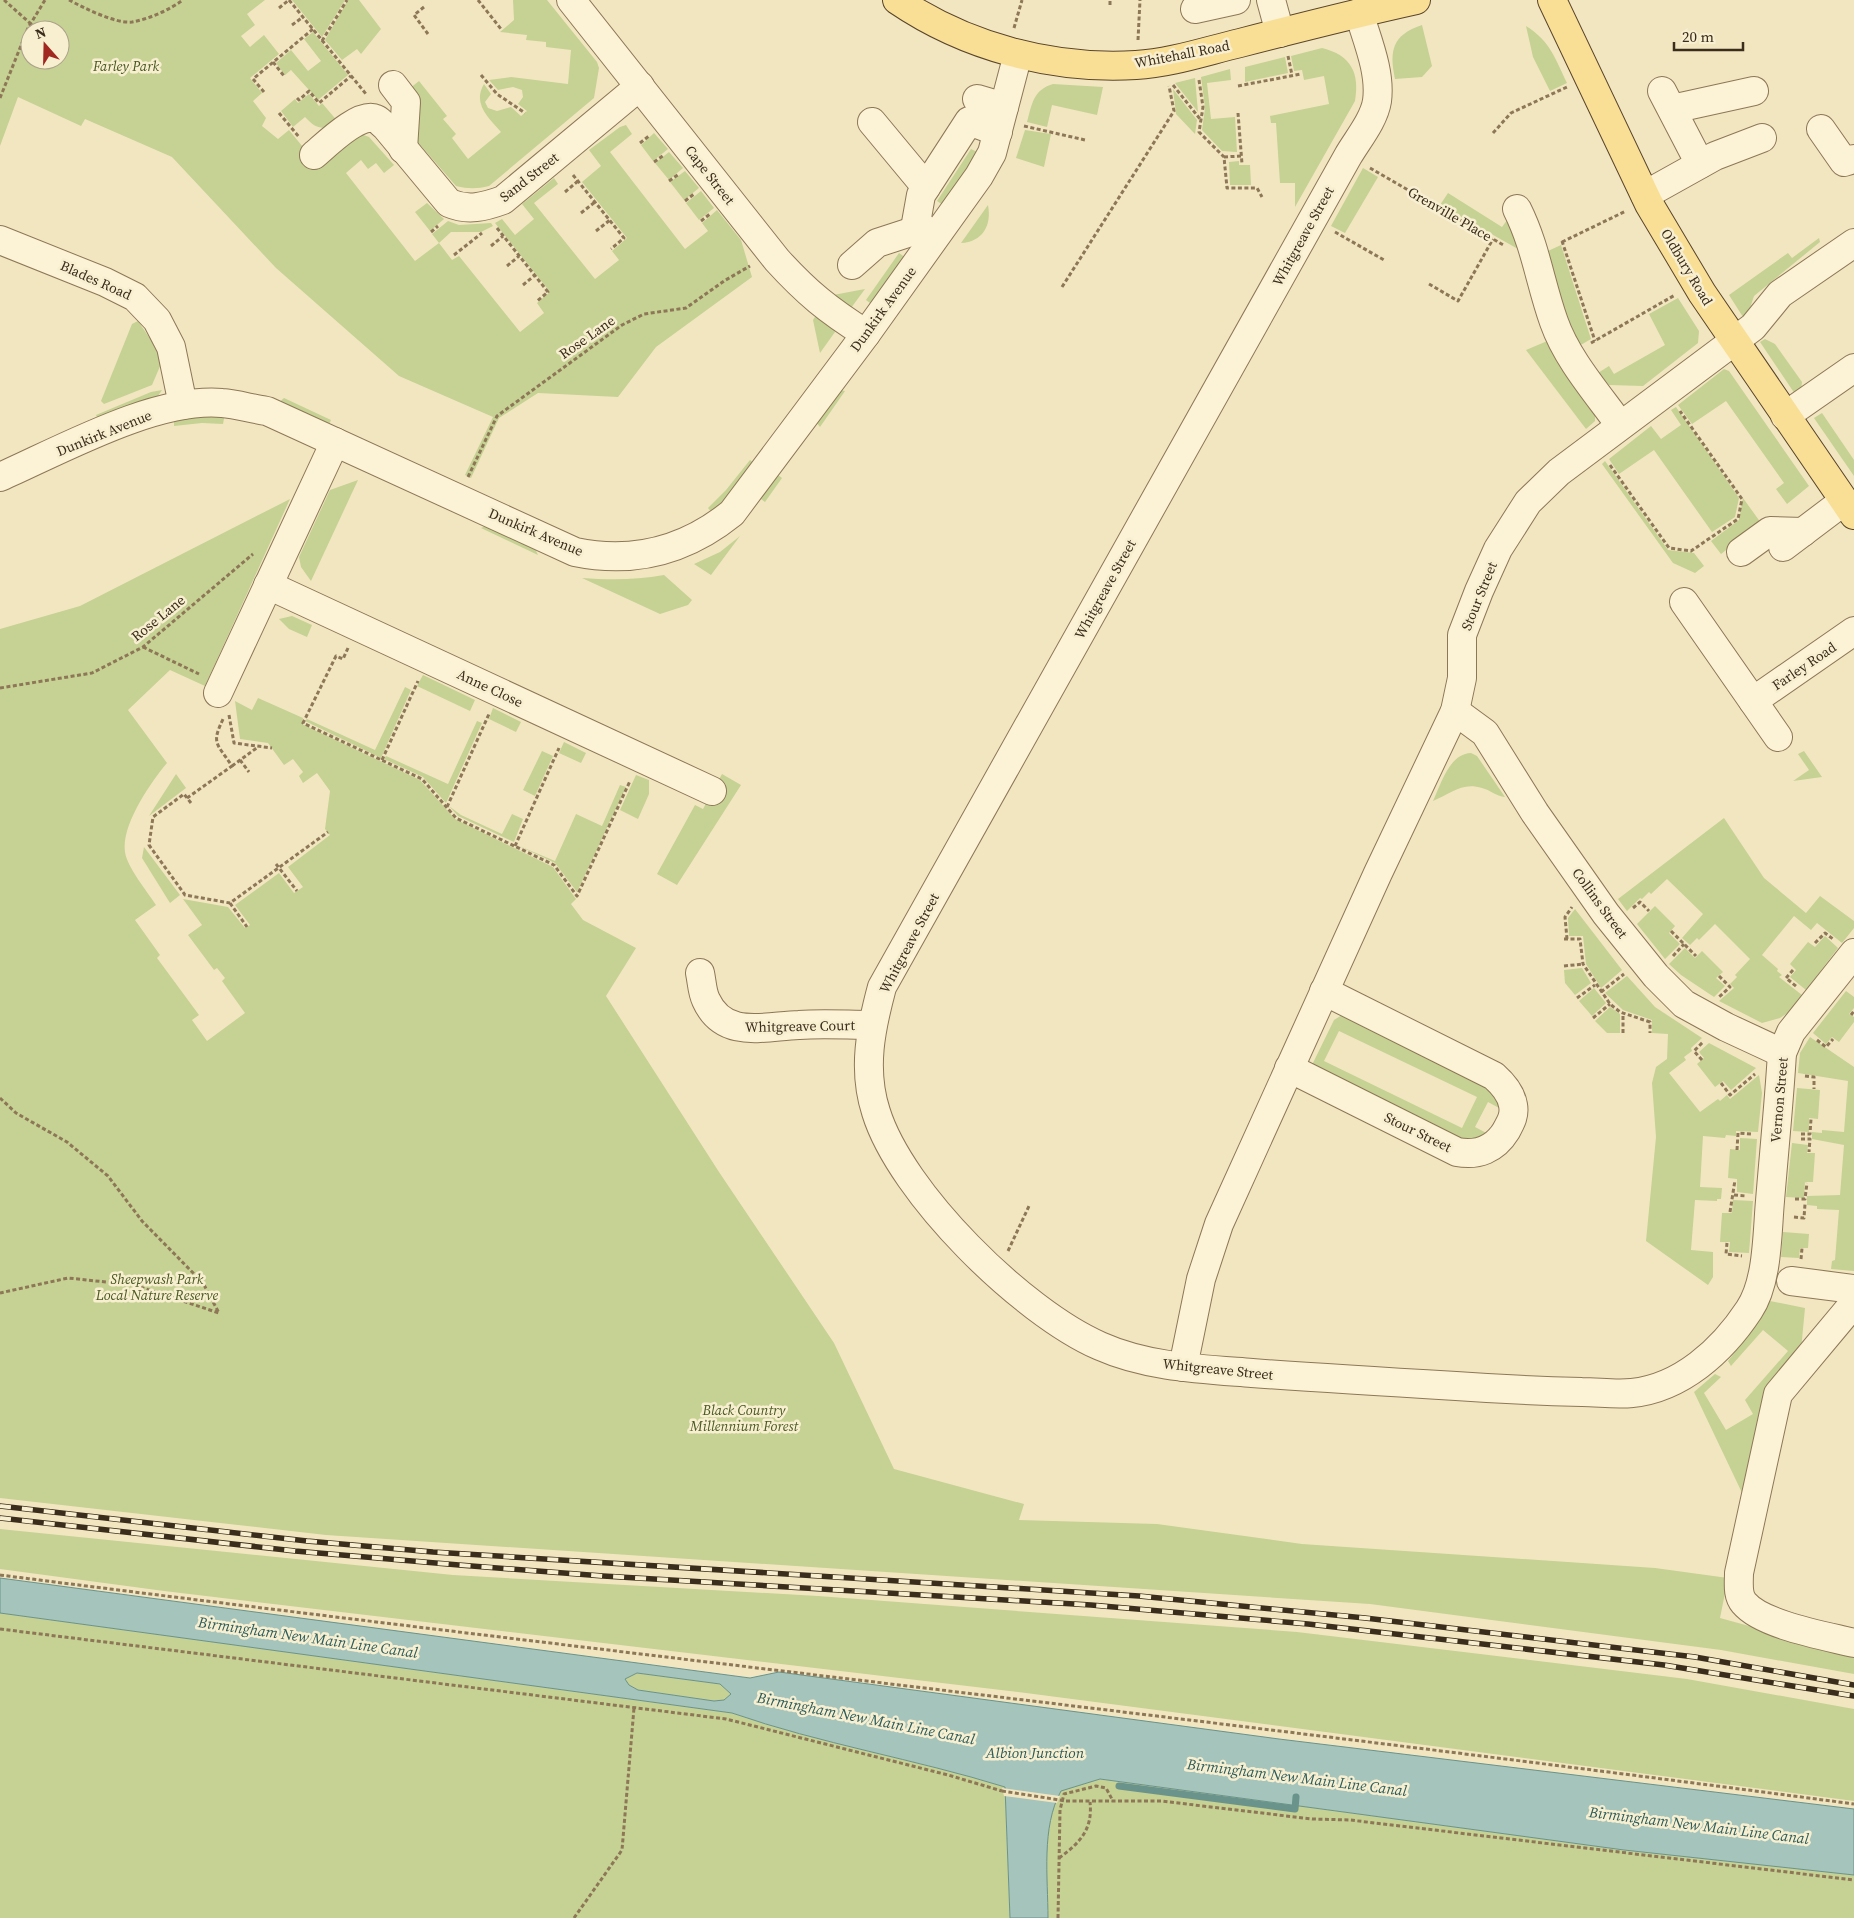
<svg xmlns="http://www.w3.org/2000/svg" width="1854" height="1918" font-family="'Source Serif 4',serif">
<rect width="100%" height="100%" fill="#f2e6c1"/>
<g fill="#c6d194" fill-rule="evenodd">
<path d="M0,0H265L247,14L255,25L241,36L250,47L264,35L279,54L250,78L262,93L253,101L266,118L262,126L278,139L289,130L316,163L361,134L369,137L394,165L384,173L376,163L368,169L361,160L346,173L415,261L439,243L432,234L448,221L459,225L491,223L493,226L481,232H451L439,243L452,260L459,256L520,332L544,313L537,303L550,292L495,223L502,219L515,235L534,219L522,204L554,178L558,184L534,203L595,279L619,260L612,251L627,238L582,182L601,166L589,150L620,127L626,125L632,134L610,152L685,249L708,231L702,223L717,210L741,240L752,277L656,347L618,397L538,393L499,418L471,478L465,475L493,417L399,376L276,268L172,157L85,119L81,126L18,97L0,146ZM30,30H60V60H30Z"/>
<polygon points="292,0 345,0 322,37"/>
<polygon points="348,0 359,0 381,29 361,54 357,49 342,60 325,40"/>
<path d="M513,0H547L597,62L599,68L594,98L489,186C477,189 468,189 456,186L415,139L409,89L419,81L447,116L443,119L456,134L452,138L468,159L501,132C489,118 472,104 484,84L491,94L485,102L488,108L497,111L511,107L521,116L527,111L518,104L523,97L522,90L513,87L498,90L489,80L511,77L568,84L571,50L546,47V42L526,40L527,35L500,32L514,20Z"/>
<path d="M1422,25L1432,66L1422,77L1395,79C1389,51 1392,35 1422,25Z"/>
<path d="M1526,26C1550,41 1555,58 1567,83L1550,91L1533,57Z"/>
<polygon points="313,32 348,75 318,100 291,70 285,75 276,63 291,50 308,71 321,61 304,39"/>
<path d="M1322,48C1351,55 1360,73 1355,101L1295,207V183H1280L1276,123H1271L1270,116L1329,104L1324,76L1304,80L1302,70L1294,71L1291,56Z"/>
<polygon points="1285,57 1288,73 1245,82 1245,67"/>
<polygon points="1230,69 1231,80 1207,83 1211,119 1235,117 1237,152 1222,151 1202,130 1205,108 1201,77"/>
<polygon points="1195,78 1198,112 1175,83"/>
<path d="M1053,84L1103,87L1097,115L1052,105L1047,127L1027,122C1032,104 1033,90 1053,84Z"/>
<polygon points="1173,89 1197,120 1195,134 1176,114"/>
<path d="M309,94L319,106L322,103L339,123C323,130 317,130 305,117L293,127L281,111L295,99L298,103Z"/>
<polygon points="1025,130 1051,134 1044,167 1016,158"/>
<polygon points="654,133 668,149 653,161 641,145"/>
<polygon points="971,149 981,154 946,207 937,201"/>
<polygon points="669,152 683,168 669,180 655,163"/>
<polygon points="1239,161 1239,165 1250,165 1251,185 1230,185 1229,162"/>
<polygon points="1363,168 1378,177 1345,233 1331,226"/>
<polygon points="685,171 699,188 684,200 670,182"/>
<polygon points="701,191 714,208 699,220 686,203"/>
<polygon points="1448,193 1502,227 1510,216 1527,254 1440,205"/>
<polygon points="427,203 444,219 430,231 415,212"/>
<path d="M988,205C992,226 982,242 961,243Z"/>
<polygon points="1819,238 1820,242 1754,296 1748,314 1743,317 1729,295 1788,253 1792,258"/>
<polygon points="1561,245 1591,339 1579,346 1567,322 1548,251"/>
<polygon points="899,253 906,258 877,297 870,303 866,300"/>
<polygon points="865,289 851,308 843,307 828,296"/>
<polygon points="1678,298 1699,331 1698,343 1643,386 1609,385 1598,373 1609,366 1614,374 1665,345 1649,314"/>
<polygon points="818,312 832,324 835,332 820,353 813,320"/>
<polygon points="138,321 155,346 161,364 152,385 104,404 101,401 132,324"/>
<polygon points="1552,339 1595,409 1595,421 1586,429 1526,350"/>
<polygon points="1765,339 1775,344 1802,382 1801,390 1795,394 1760,342"/>
<polygon points="1724,369 1729,371 1809,486 1787,504 1776,489 1784,483 1726,401 1692,424 1678,405"/>
<polygon points="835,389 845,391 820,427 813,418"/>
<polygon points="162,390 156,399 100,424 96,415 151,392"/>
<polygon points="284,398 331,420 327,429 276,405"/>
<polygon points="1676,407 1739,498 1735,517 1712,532 1654,450 1619,474 1609,459 1651,426 1661,439 1681,425 1671,410"/>
<polygon points="225,413 223,424 202,423 174,426 174,418"/>
<polygon points="1822,413 1854,460 1854,476 1814,418"/>
<polygon points="750,460 758,466 714,515 708,508 726,490"/>
<polygon points="1605,461 1668,550 1694,553 1704,566 1695,573 1673,563 1602,464"/>
<polygon points="774,472 782,478 765,502 757,496"/>
<polygon points="358,480 311,581 301,567 299,557 330,490"/>
<polygon points="1743,498 1761,523 1721,554 1711,541 1739,520"/>
<path d="M290,499L205,686L170,670L128,710L167,763C151,782 121,825 125,852C127,867 147,891 156,905L135,920L160,955L157,958L199,1015L192,1020L207,1041L245,1013L222,981L225,978L217,968L214,970L188,935L202,925L183,899L228,907L245,928L250,925L235,905L279,873L294,893L303,887L288,867L330,835L325,829L330,791L317,773L303,783L299,776L303,772L293,759L284,765L268,743L240,739L235,701L252,710L258,698L303,718L302,724L420,780L455,819L553,867L576,899L571,904L583,920L636,948L606,996L719,1172L834,1343L894,1469L1024,1504L1019,1520L1157,1524L1302,1544L1655,1568L1728,1578L1720,1618L1854,1655V1674L1721,1650L1370,1604L326,1535L0,1498V629L80,606Z"/>
<polygon points="492,523 532,542 538,555 481,528"/>
<polygon points="740,536 711,575 694,564 720,552"/>
<path d="M664,575L692,600L688,605L660,614L582,578C610,580 636,580 664,575Z"/>
<polygon points="292,616 312,625 307,637 289,629 279,619"/>
<polygon points="423,675 475,700 470,711 417,686"/>
<polygon points="405,687 411,690 381,758 305,721 307,719 375,750"/>
<polygon points="493,708 521,722 516,732 489,719"/>
<polygon points="477,721 482,723 446,803 423,777 384,759 386,756 448,784"/>
<polygon points="564,742 586,753 581,763 559,753"/>
<polygon points="542,751 553,756 535,796 523,790"/>
<polygon points="1804,751 1822,777 1793,781 1809,770 1798,754"/>
<path d="M1471,753L1477,756L1505,797C1496,796 1490,790 1482,788C1461,782 1451,794 1433,801C1441,784 1449,754 1471,753Z"/>
<polygon points="176,774 186,788 149,816"/>
<polygon points="722,774 741,785 677,885 657,874 695,805 703,809"/>
<polygon points="636,775 649,780 649,794 638,819 620,810"/>
<polygon points="620,785 626,787 577,892 555,863 517,845 555,861 576,814 602,826"/>
<polygon points="449,806 461,815 502,834 512,814 523,819 514,842 458,816"/>
<polygon points="1724,818 1764,878 1806,913 1820,896 1854,921 1854,928 1842,943 1817,923 1811,930 1794,916 1762,955 1778,969 1777,971 1782,975 1779,977 1802,995 1789,1012 1780,1018 1762,1023 1719,1001 1734,988 1730,984 1737,977 1735,975 1750,959 1715,924 1699,940 1697,938 1690,945 1682,938 1703,914 1667,879 1651,894 1649,892 1642,899 1640,898 1627,911 1618,899"/>
<polygon points="144,847 180,895 170,903 142,858"/>
<polygon points="1655,906 1675,926 1669,933 1680,944 1665,959 1637,924"/>
<polygon points="1575,909 1622,970 1601,988 1586,964 1583,936 1569,936 1568,918"/>
<polygon points="1825,936 1838,948 1806,990 1790,977 1796,970 1790,964 1808,942 1815,947"/>
<polygon points="1685,948 1695,958 1702,951 1723,972 1716,978 1725,986 1714,997 1681,975 1669,964"/>
<polygon points="1582,968 1591,983 1575,995 1565,983 1564,970"/>
<polygon points="1627,976 1655,1007 1702,1038 1691,1048 1692,1051 1684,1057 1686,1060 1669,1073 1700,1112 1718,1099 1720,1101 1727,1095 1730,1099 1759,1075 1762,1093 1758,1132 1736,1131 1736,1136 1726,1135 1725,1138 1703,1136 1700,1187 1722,1188 1721,1199 1717,1199 1717,1201 1695,1200 1691,1250 1713,1252 1713,1277 1708,1285 1646,1241 1656,1137 1652,1083 1656,1067 1667,1059 1668,1034 1652,1033 1652,1020 1623,1010 1605,993"/>
<polygon points="1594,988 1606,1003 1592,1016 1579,1001"/>
<polygon points="1846,991 1854,997 1854,1008 1849,1014 1854,1017 1854,1022 1839,1042 1832,1037 1826,1044 1813,1033"/>
<polygon points="1610,1007 1620,1014 1620,1033 1607,1033 1595,1021"/>
<path d="M1342,1015L1487,1085L1498,1100L1499,1108L1488,1102L1475,1127L1494,1137L1475,1146L1312,1065L1334,1020ZM1339,1031L1477,1097L1462,1128L1324,1061Z"/>
<polygon points="1810,1037 1854,1067 1854,1271 1831,1269 1832,1261 1835,1260 1839,1210 1817,1209 1817,1206 1807,1205 1807,1196 1840,1195 1844,1145 1812,1139 1812,1132 1822,1133 1822,1130 1844,1132 1848,1081 1798,1073 1800,1053"/>
<polygon points="1709,1043 1756,1068 1731,1090 1723,1081 1715,1087 1697,1064 1704,1058 1699,1052"/>
<polygon points="1797,1088 1820,1090 1818,1119 1809,1118 1809,1132 1793,1131"/>
<polygon points="1740,1138 1757,1139 1753,1194 1737,1192 1737,1179 1728,1178 1730,1149 1740,1150"/>
<polygon points="1792,1143 1808,1145 1807,1153 1815,1153 1813,1182 1805,1182 1804,1198 1786,1197"/>
<polygon points="1733,1200 1753,1201 1749,1253 1729,1252 1730,1242 1720,1242 1722,1213 1732,1213"/>
<polygon points="1783,1232 1809,1234 1808,1248 1800,1248 1799,1258 1781,1257"/>
<polygon points="1770,1301 1805,1308 1801,1350 1744,1497 1694,1392 1715,1374 1721,1377 1704,1393 1726,1430 1753,1414 1745,1400 1788,1351 1763,1330 1731,1366 1728,1361 1759,1321"/>
<polygon points="0,1529 453,1575 818,1596 1297,1632 1687,1679 1854,1709 1854,1801 1026,1693 164,1591 0,1569"/>
<path d="M0,1613L732,1713C821,1744 915,1759 1005,1787L1010,1918H0Z"/>
<polygon points="637,1673 720,1684 731,1694 724,1700 714,1701 638,1690 629,1685 625,1679"/>
<path d="M1100,1779L1624,1850L1854,1875V1918H1048C1048,1878 1041,1827 1060,1791Z"/>
</g>
<path fill="#a4c4bc" stroke="#6a938b" fill-rule="evenodd" d="M0,1578L750,1678L779,1672L1279,1739L1854,1809V1875L1624,1850L1100,1779L1061,1791C1041,1827 1048,1878 1048,1918H1010L1005,1787C915,1759 821,1744 732,1713L0,1613ZM637,1673L720,1684L731,1694L724,1700L714,1701L638,1690L629,1685L625,1679Z"/>
<polygon fill="#f2e6c1" points="1002,1788 1060,1796 1057,1803 1004,1796"/>
<g fill="none" stroke-linecap="round" stroke-linejoin="round">
<polyline stroke="#6a938b" stroke-width="7" points="1119,1786 1295,1809 1296,1797"/>
<g stroke="#8d7757" stroke-width="30">
<g id="minor">
<path d="M571,0L777,260C807,293 828,310 866,334"/>
<polyline points="1271,0 1280,33"/>
<polyline points="1195,9 1236,0"/>
<path d="M1359,13C1367,40 1381,72 1377,101C1374,120 1358,139 1348,156L882,987C871,1028 862,1069 876,1112C901,1193 1022,1312 1100,1346C1147,1367 1201,1369 1252,1373C1320,1378 1388,1382 1456,1386C1498,1389 1540,1391 1582,1392C1598,1392 1616,1395 1632,1393C1681,1388 1722,1351 1749,1310C1768,1282 1767,1234 1770,1201C1774,1152 1779,1103 1782,1053L1791,1032L1854,953"/>
<polyline points="393,85 406,102 403,149"/>
<polyline points="1662,91 1700,164"/>
<polyline points="977,99 1004,107"/>
<polyline points="1672,109 1754,91"/>
<polyline points="872,122 926,187"/>
<polyline points="1821,129 1844,162 1854,159"/>
<path d="M314,155C326,145 360,111 376,119C379,120 382,124 385,126L449,203C468,211 484,207 503,200L640,86"/>
<polyline points="1645,195 1715,156 1762,138"/>
<path d="M1517,209C1536,247 1540,283 1554,322C1567,359 1597,393 1620,425"/>
<polyline points="916,223 921,195 969,121 998,132"/>
<polyline points="0,240 105,282 135,297 157,320 171,347 183,405"/>
<polyline points="852,265 877,243 923,228"/>
<polyline points="1785,416 1854,368"/>
<path d="M0,477C61,450 156,397 222,403C237,404 252,409 267,411L575,552C633,564 685,551 732,513L866,334L979,176L992,153L1018,54"/>
<polyline points="1783,547 1844,501"/>
<polyline points="1741,552 1770,531 1803,532"/>
<polyline points="268,585 712,791"/>
<polyline points="1684,602 1778,737"/>
<polyline points="218,693 335,442"/>
<polyline points="1753,701 1854,631"/>
<polyline points="1455,711 1485,733 1535,813 1606,914 1656,976 1684,1004 1726,1027 1782,1053"/>
<path d="M700,973C702,982 702,992 706,1000C724,1040 765,1026 799,1025C823,1023 848,1025 872,1025"/>
<path d="M1289,1068L1457,1152C1478,1156 1495,1149 1506,1131C1511,1122 1515,1115 1513,1105C1511,1093 1503,1084 1494,1076L1324,991"/>
<polyline points="1791,1281 1854,1289"/>
<path d="M1854,1303L1778,1394L1739,1573C1739,1583 1737,1595 1744,1603C1762,1625 1826,1636 1854,1643"/>
<polyline points="1183,1367 1201,1279 1219,1224 1378,873 1455,711 1462,678 1462,635 1479,591 1498,549 1528,502 1559,472 1753,327 1780,294 1854,243"/>
</g>
</g>
<g stroke="#5a442b" stroke-width="30">
<g id="major">
<path d="M897,0C966,47 1053,70 1136,65C1171,63 1206,51 1240,43C1298,28 1357,13 1416,0"/>
<polyline points="1552,0 1649,204 1702,293 1854,515"/>
</g>
</g>
<g stroke="#8d7757" stroke-width="3" stroke-dasharray="4 2.5" stroke-linecap="butt">
<polyline points="4,0 31,24"/>
<path d="M69,0C84,8 116,24 132,22C149,19 169,10 183,0"/>
<polyline points="289,0 366,94"/>
<polyline points="478,0 501,29"/>
<polyline points="1110,5 1110,0"/>
<polyline points="424,7 414,15 428,34"/>
<polyline points="279,8 289,0"/>
<polyline points="292,25 303,17"/>
<polyline points="1014,28 1022,0"/>
<polyline points="1138,40 1140,0"/>
<polyline points="322,41 347,0"/>
<polyline points="1288,56 1292,75"/>
<polyline points="273,62 284,76"/>
<polyline points="481,75 497,94 525,113"/>
<polyline points="1199,80 1203,107 1199,132 1224,157 1227,188 1257,188 1262,197"/>
<polyline points="1173,85 1200,119"/>
<polyline points="1238,86 1301,74"/>
<polyline points="264,92 253,79 313,29"/>
<polyline points="0,98 28,28 45,0"/>
<polyline points="297,98 299,100 309,91 319,103 351,76"/>
<polyline points="279,113 299,137"/>
<polyline points="1238,113 1242,164"/>
<polyline points="1024,126 1085,140"/>
<polyline points="1493,133 1511,113 1567,87"/>
<polyline points="640,143 649,136"/>
<polyline points="1224,157 1241,156"/>
<polyline points="654,162 664,155"/>
<polyline points="1370,168 1505,246"/>
<polyline points="573,175 624,238 611,249"/>
<polyline points="669,181 679,174"/>
<polyline points="565,192 578,181"/>
<polyline points="685,201 694,194"/>
<polyline points="581,213 595,202"/>
<polyline points="701,221 710,214"/>
<polyline points="497,228 548,292 536,302"/>
<polyline points="596,231 610,220"/>
<polyline points="431,232 438,226"/>
<polyline points="1335,232 1384,260"/>
<polyline points="1562,241 1595,341"/>
<polyline points="1562,242 1626,211"/>
<polyline points="491,246 503,236"/>
<polyline points="454,255 482,233"/>
<polyline points="507,266 519,256"/>
<polyline points="1429,284 1458,301 1493,239"/>
<polyline points="523,285 535,275"/>
<polyline points="1062,287 1174,111 1169,86"/>
<polyline points="1591,343 1675,295"/>
<polyline points="1610,465 1669,548 1691,551 1738,519 1742,499 1680,411"/>
<polyline points="468,477 497,416 622,325 644,314 686,308 724,281 750,266"/>
<polyline points="143,647 199,674"/>
<polyline points="348,648 343,659 336,656 303,723 422,779 456,818 554,865 577,896 630,781"/>
<polyline points="0,688 92,673 143,647 253,554"/>
<polyline points="229,715 234,743 272,748"/>
<polyline points="240,760 249,772"/>
<polyline points="382,760 418,681"/>
<polyline points="232,766 258,747"/>
<path d="M187,798L232,766C216,742 211,744 224,717"/>
<polyline points="191,803 184,794 153,817 149,845 185,895 230,903 328,832"/>
<polyline points="447,807 489,714"/>
<polyline points="515,846 559,748"/>
<polyline points="276,864 297,891"/>
<polyline points="230,903 247,927"/>
<polyline points="1633,908 1640,902 1649,911"/>
<polyline points="1671,931 1696,956"/>
<polyline points="1564,939 1580,939 1583,964 1610,1004 1620,1012 1650,1022 1650,1033"/>
<polyline points="1567,939 1565,917 1572,907"/>
<polyline points="1815,943 1825,933 1833,939"/>
<polyline points="1673,956 1684,944"/>
<polyline points="1564,966 1583,964"/>
<polyline points="1793,970 1786,978 1797,987"/>
<polyline points="1719,976 1730,987 1719,997"/>
<polyline points="1601,992 1624,974"/>
<polyline points="1577,998 1595,985"/>
<polyline points="1851,1015 1854,1011"/>
<polyline points="1593,1018 1610,1004"/>
<polyline points="1623,1033 1623,1013"/>
<polyline points="1817,1040 1826,1047 1833,1039"/>
<polyline points="1702,1060 1694,1051 1703,1042"/>
<polyline points="1805,1076 1814,1077 1814,1089"/>
<polyline points="1721,1083 1730,1095 1755,1074"/>
<polyline points="0,1098 16,1113 67,1142 108,1176 142,1221 203,1283 219,1313 134,1285 68,1278 0,1293"/>
<polyline points="1801,1134 1810,1134 1811,1119"/>
<polyline points="1801,1139 1810,1139 1809,1152"/>
<polyline points="1737,1150 1738,1133 1751,1134"/>
<polyline points="1734,1195 1746,1196"/>
<polyline points="1795,1199 1805,1199 1807,1183"/>
<polyline points="1730,1212 1735,1180"/>
<polyline points="1794,1217 1804,1218 1805,1204"/>
<polyline points="1727,1243 1726,1254 1742,1256"/>
<polyline points="1008,1251 1029,1206"/>
<polyline points="1801,1259 1802,1248"/>
<path d="M0,1575C618,1654 1237,1722 1854,1804"/>
<polyline points="0,1629 726,1719 948,1775 1002,1791"/>
<polyline points="1066,1801 1161,1801 1312,1819 1350,1820 1854,1880"/>
<path d="M1059,1858C1080,1843 1093,1829 1090,1802"/>
<polyline points="574,1918 622,1850 634,1708"/>
<polyline points="1058,1918 1060,1810 1064,1794 1096,1786 1106,1788 1113,1801"/>
</g>
<use href="#minor" stroke="#fcf2d5" stroke-width="28"/>
<use href="#major" stroke="#f8df95" stroke-width="28"/>
<g stroke="#3b2d1c" stroke-width="5.5">
<g id="rail">
<polyline points="0,1506 307,1541 433,1552 1139,1596 1365,1618 1695,1657 1854,1685"/>
<polyline points="0,1518 295,1551 459,1565 603,1576 1091,1605 1308,1624 1664,1665 1854,1696"/>
</g>
</g>
<use href="#rail" stroke="#f8efd1" stroke-width="4" stroke-dasharray="11" stroke-linecap="butt"/>
<polyline stroke="#8d7757" stroke-width="3" stroke-dasharray="4 2.5" stroke-linecap="butt" points="1002,1791 1066,1801"/>
</g>
<g text-anchor="middle" dominant-baseline="central" stroke-width="5" stroke-linejoin="round" paint-order="stroke">
<g font-size="14" fill="#3b2d1c" stroke="#f8efd1">
<text transform="translate(1182 54) rotate(-11)">Whitehall Road</text>
<text transform="translate(710 175) rotate(52)">Cape Street</text>
<text transform="translate(529 177) rotate(-38)">Sand Street</text>
<text transform="translate(1450 214) rotate(30)">Grenville Place</text>
<text transform="translate(1303 236) rotate(-61)">Whitgreave Street</text>
<text transform="translate(1687 267) rotate(59)">Oldbury Road</text>
<text transform="translate(96 280) rotate(24)">Blades Road</text>
<text transform="translate(883 309) rotate(-54)">Dunkirk Avenue</text>
<text transform="translate(587 337) rotate(-35)">Rose Lane</text>
<text transform="translate(104 433) rotate(-22)">Dunkirk Avenue</text>
<text transform="translate(536 532) rotate(23)">Dunkirk Avenue</text>
<text transform="translate(1105 589) rotate(-61)">Whitgreave Street</text>
<text transform="translate(1479 596) rotate(-68)">Stour Street</text>
<text transform="translate(158 618) rotate(-39)">Rose Lane</text>
<text transform="translate(1804 666) rotate(-34)">Farley Road</text>
<text transform="translate(490 688) rotate(25)">Anne Close</text>
<text transform="translate(1600 903) rotate(54)">Collins Street</text>
<text transform="translate(909 943) rotate(-62)">Whitgreave Street</text>
<text transform="translate(800 1026) rotate(-1)">Whitgreave Court</text>
<text transform="translate(1779 1100) rotate(-85)">Vernon Street</text>
<text transform="translate(1418 1132) rotate(26)">Stour Street</text>
<text transform="translate(1218 1369) rotate(6)">Whitgreave Street</text>
</g>
<g font-size="14" font-style="italic" fill="#485921" stroke="#f8efd1">
<text x="126" y="66">Farley Park</text>
<text x="157" y="1279">Sheepwash Park<tspan x="157" dy="16">Local Nature Reserve</tspan></text>
<text x="744" y="1410">Black Country<tspan x="744" dy="16">Millennium Forest</tspan></text>
</g>
<g font-size="15" font-style="italic" fill="#2a5c5c" stroke="#f8efd1">
<text transform="translate(308 1637) rotate(8)">Birmingham New Main Line Canal</text>
<text transform="translate(866 1718) rotate(11)">Birmingham New Main Line Canal</text>
<text x="1035" y="1752">Albion Junction</text>
<text transform="translate(1297 1777) rotate(7)">Birmingham New Main Line Canal</text>
<text transform="translate(1699 1825) rotate(7)">Birmingham New Main Line Canal</text>
</g>
</g>
<g transform="translate(45 45) rotate(340)"><circle r="24" fill="#f8efd1" stroke="#aca189"/>
<path d="M0-4L9 19L0 12L-9 19Z" fill="#a12821"/>
<text y="-8" font-size="14" font-weight="bold" text-anchor="middle" fill="#3b2d1c">N</text>
</g>
<path d="M1674 42v8h69v-8" fill="none" stroke="#3b2d1c" stroke-width="2.5"/>
<text x="1682" y="42" font-size="15" fill="#3b2d1c" stroke="#f8efd1" stroke-width="4" paint-order="stroke">20 m</text>
</svg>
